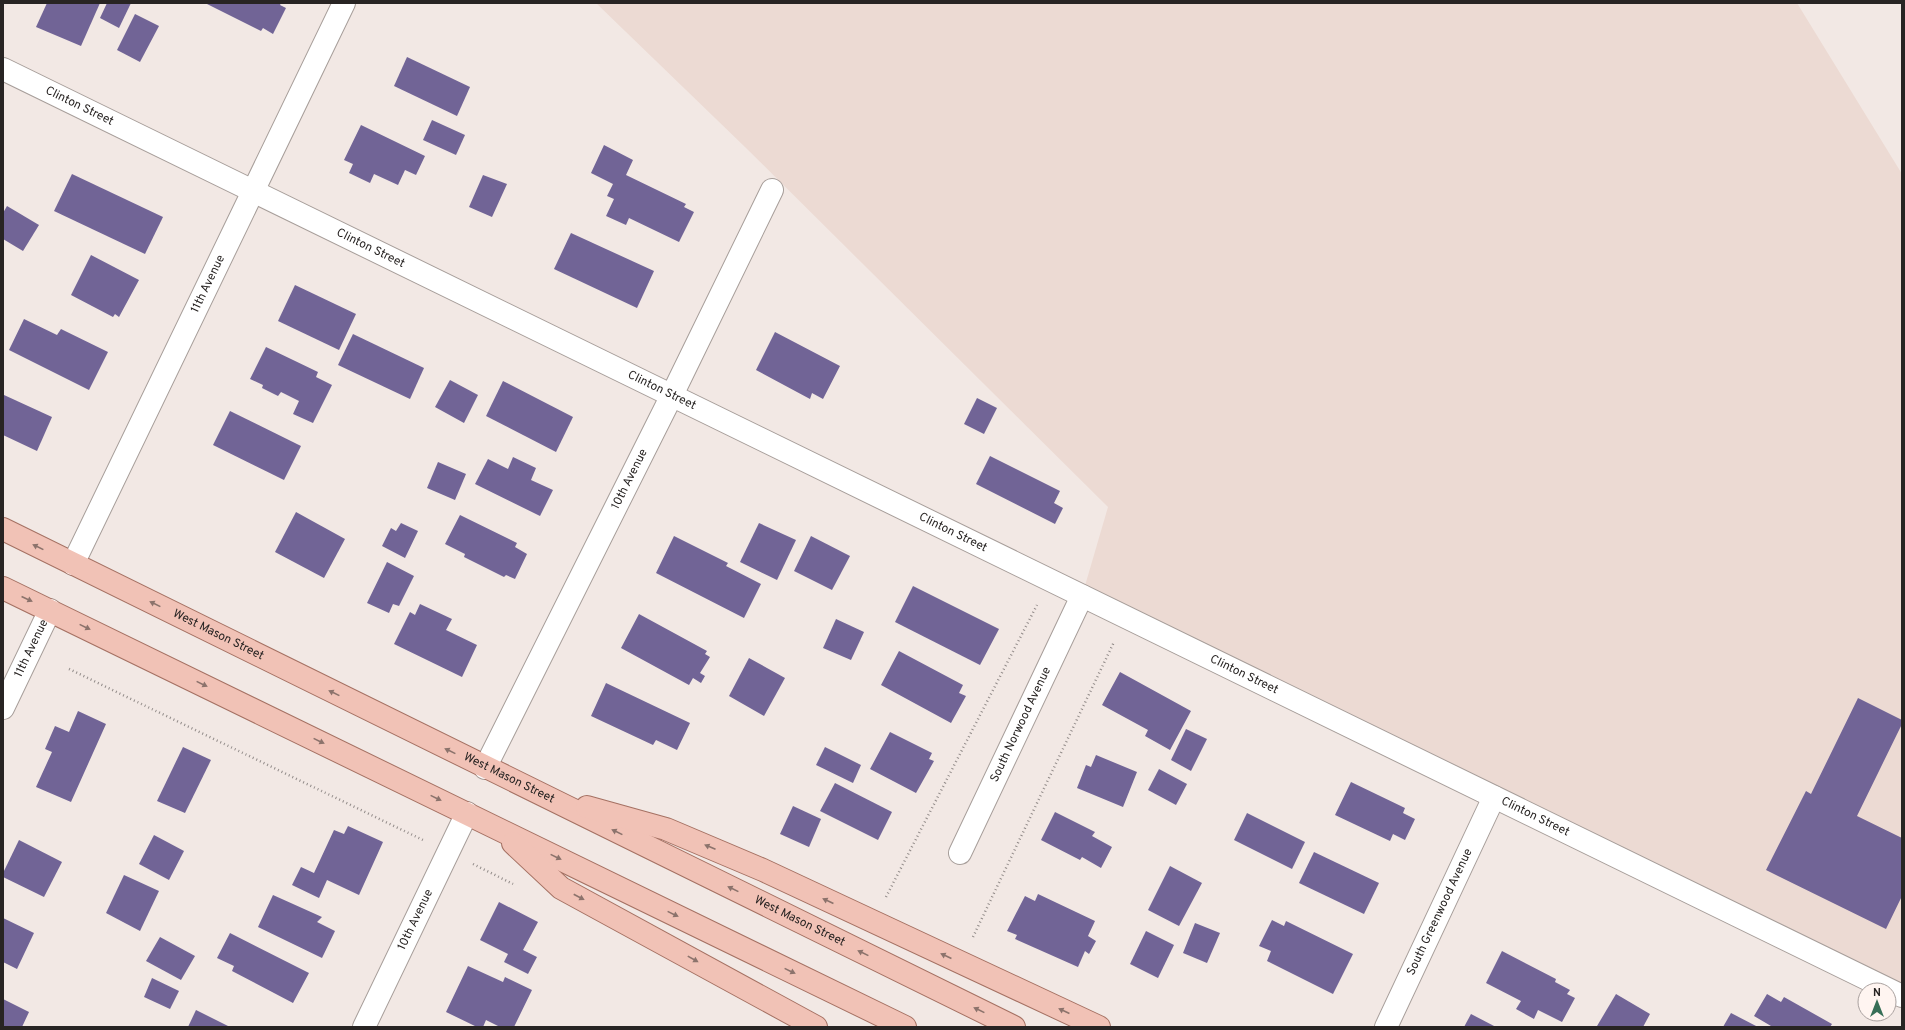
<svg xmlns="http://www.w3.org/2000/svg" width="1905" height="1030" font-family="Overpass,sans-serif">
<rect width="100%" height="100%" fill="#f2e8e4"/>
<polygon fill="#ecdad3" points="596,3 1797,3 1902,174 1902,996 1082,596 1108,507 745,147"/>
<g fill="#716496">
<polygon points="47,3 100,3 81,46 36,27"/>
<polygon points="107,3 131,3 119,28 100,18"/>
<polygon points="205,3 281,3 280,5 286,8 273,34 263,28 261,31"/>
<polygon points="135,14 159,26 140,62 117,50"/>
<polygon points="407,57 470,87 457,116 394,86"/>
<polygon points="432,120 465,135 456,155 423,140"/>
<polygon points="361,125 425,156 416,175 405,170 398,185 374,174 370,183 349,173 353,164 344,160"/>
<polygon points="604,145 633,160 626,175 686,204 684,207 694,212 679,242 629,218 626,225 606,216 614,199 607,196 613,184 591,173"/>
<polygon points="72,174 163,217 145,254 54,211"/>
<polygon points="483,175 507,184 492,217 469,207"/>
<polygon points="7,206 39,225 23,251 3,239 3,213"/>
<polygon points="571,233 654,271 637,308 554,269"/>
<polygon points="91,255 139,280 119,317 115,314 113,317 71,295"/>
<polygon points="295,285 356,314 339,350 278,321"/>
<polygon points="24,319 57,335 61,329 108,352 89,390 9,350"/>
<polygon points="775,332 840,366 823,399 812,393 810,399 756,370"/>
<polygon points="353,334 424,368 410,399 338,365"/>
<polygon points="266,347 318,372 316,377 332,385 313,423 293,414 299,401 281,392 278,396 262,388 263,385 250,379"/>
<polygon points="450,380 478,395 464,423 435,407"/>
<polygon points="503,381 573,417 556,452 486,416"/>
<polygon points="4,395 52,417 37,451 3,435"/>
<polygon points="977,398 997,408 984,434 964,424"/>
<polygon points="230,411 301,446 284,480 213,445"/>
<polygon points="990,456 1060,491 1054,503 1063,508 1055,524 976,484"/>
<polygon points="513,457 536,468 531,480 553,490 540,516 475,484 488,459 508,469"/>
<polygon points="438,462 466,474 455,500 427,488"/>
<polygon points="296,512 345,539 324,578 275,552"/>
<polygon points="460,515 517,543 515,547 527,554 515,579 506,575 504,577 464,557 465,554 445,544"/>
<polygon points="401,523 418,531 405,558 382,546 391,528 396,531"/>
<polygon points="759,523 796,540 777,580 740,562"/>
<polygon points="674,536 728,563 726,566 761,584 744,618 656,573"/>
<polygon points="811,536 850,556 832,590 794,571"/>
<polygon points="387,562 414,576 399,606 393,604 389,613 367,603"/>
<polygon points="913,586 999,629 980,665 895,622"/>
<polygon points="420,604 452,619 446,630 477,645 462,677 394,644 410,612 415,615"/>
<polygon points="639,614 707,651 705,654 710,657 700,673 705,676 701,683 693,678 689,685 621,648"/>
<polygon points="836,619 864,632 851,660 823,648"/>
<polygon points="899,651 963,685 959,693 966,696 951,723 881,685"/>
<polygon points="749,658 785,678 764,716 729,696"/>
<polygon points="1120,672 1191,711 1170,750 1145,736 1148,730 1102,705"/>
<polygon points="606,683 690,723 677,750 656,740 653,745 591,716"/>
<polygon points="1858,698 1902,720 1902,724 1857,816 1902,838 1902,896 1886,929 1766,870 1806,791 1811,794"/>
<polygon points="78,711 106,724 71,802 36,787 52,752 45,749 55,726 69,732"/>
<polygon points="1186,729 1207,739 1191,771 1171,760"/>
<polygon points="890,732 932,753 929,759 934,761 916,793 870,769"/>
<polygon points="183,747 211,760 185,813 157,801"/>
<polygon points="825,747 861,765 853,783 816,765"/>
<polygon points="1096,755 1137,772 1123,807 1077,788 1086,765 1091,767"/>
<polygon points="1159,769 1187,784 1176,805 1148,790"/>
<polygon points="1351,782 1405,808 1403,813 1415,819 1405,840 1393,834 1390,841 1335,815"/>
<polygon points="835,783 892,812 878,840 820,811"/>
<polygon points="793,806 821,819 809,847 780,834"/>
<polygon points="1055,812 1095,832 1092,836 1112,847 1101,868 1082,857 1080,860 1041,840"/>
<polygon points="1247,813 1305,842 1292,869 1234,840"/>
<polygon points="348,826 383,842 359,895 327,880 319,898 292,885 301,867 314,873 334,830 344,834"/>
<polygon points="154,835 184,851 169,880 139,864"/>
<polygon points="19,840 62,862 44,897 3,877 3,873"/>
<polygon points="1314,852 1379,883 1364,914 1299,883"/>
<polygon points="1170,866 1202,883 1179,926 1148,910"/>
<polygon points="124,875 159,891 140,931 106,913"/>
<polygon points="1038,894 1095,921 1088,936 1096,941 1089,954 1085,951 1078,967 1015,939 1017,935 1007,931 1025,896 1035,901"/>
<polygon points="273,895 322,917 317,922 335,931 322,958 258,927"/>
<polygon points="499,902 538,922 523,950 537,957 528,974 504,962 508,954 480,940"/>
<polygon points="3,918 34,933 17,969 3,962"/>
<polygon points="1272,920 1284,926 1286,921 1353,954 1333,994 1267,961 1271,951 1259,946"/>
<polygon points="1195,923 1220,933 1207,963 1183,953"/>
<polygon points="1146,931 1174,945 1158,978 1130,964"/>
<polygon points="230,933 309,973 293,1003 232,971 234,966 217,958"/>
<polygon points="160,937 195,956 181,980 146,961"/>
<polygon points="1502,951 1556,979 1555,982 1570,990 1567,994 1575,998 1562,1022 1538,1010 1534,1019 1516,1009 1521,1001 1486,983"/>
<polygon points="468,966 503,982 505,977 532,990 514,1027 500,1027 486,1020 483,1027 477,1027 446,1012"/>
<polygon points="152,978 179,991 170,1009 144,997"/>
<polygon points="1616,994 1650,1014 1643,1027 1597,1026"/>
<polygon points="1767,994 1781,1002 1784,997 1832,1024 1830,1027 1770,1027 1771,1026 1754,1016"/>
<polygon points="3,999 29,1012 22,1027 3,1027"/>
<polygon points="196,1010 230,1027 188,1027"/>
<polygon points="1731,1013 1758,1027 1723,1027"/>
<polygon points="1471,1014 1496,1027 1464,1027"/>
</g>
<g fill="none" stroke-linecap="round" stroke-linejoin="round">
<g stroke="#a79e9a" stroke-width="24">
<g id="minor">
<path id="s1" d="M3,69L1902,996"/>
<path id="s2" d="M73,564L344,3"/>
<path id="s3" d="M3,708L50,610"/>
<path id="s4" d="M485,768L672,395L772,190"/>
<path id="s5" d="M960,853L1082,596"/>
<path id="s6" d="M364,1027L467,813"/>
<path id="s7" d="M1386,1027L1494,797"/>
</g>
</g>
<g stroke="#a57163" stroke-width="24">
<g id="primary">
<path id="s8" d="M3,529L1014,1027"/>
<polyline points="3,588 905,1027"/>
<polyline points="587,807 666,829 763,870 1099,1027"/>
<polyline points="513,843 561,888 816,1027"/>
</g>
</g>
<g stroke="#938c8a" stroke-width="2.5" stroke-dasharray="1 3" stroke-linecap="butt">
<polyline points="69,669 423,840"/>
<polyline points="473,864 513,884"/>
<polyline points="886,897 1037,605"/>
<polyline points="973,937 1114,642"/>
</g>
<use href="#minor" stroke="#fff" stroke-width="22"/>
<use href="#primary" stroke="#f1c2b6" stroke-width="22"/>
</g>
<defs><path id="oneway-solid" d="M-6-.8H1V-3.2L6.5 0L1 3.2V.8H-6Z"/></defs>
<g fill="#8c736c">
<use href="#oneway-solid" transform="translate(38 547) rotate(-154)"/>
<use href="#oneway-solid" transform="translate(27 599) rotate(25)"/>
<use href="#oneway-solid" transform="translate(155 604) rotate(-154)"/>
<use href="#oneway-solid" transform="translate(85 627) rotate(26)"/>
<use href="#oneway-solid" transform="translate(202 684) rotate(26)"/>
<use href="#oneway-solid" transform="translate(334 693) rotate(-154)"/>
<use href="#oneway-solid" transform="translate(319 741) rotate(26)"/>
<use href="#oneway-solid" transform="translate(450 751) rotate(-154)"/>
<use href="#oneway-solid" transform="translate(436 798) rotate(26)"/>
<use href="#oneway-solid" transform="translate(617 832) rotate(-154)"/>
<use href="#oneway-solid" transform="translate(710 847) rotate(-157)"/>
<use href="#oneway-solid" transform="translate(556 857) rotate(26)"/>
<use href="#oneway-solid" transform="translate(733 889) rotate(-154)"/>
<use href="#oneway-solid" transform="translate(579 897) rotate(28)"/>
<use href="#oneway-solid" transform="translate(828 901) rotate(-155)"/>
<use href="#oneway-solid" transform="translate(673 914) rotate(26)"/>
<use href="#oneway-solid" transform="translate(863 953) rotate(-154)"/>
<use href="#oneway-solid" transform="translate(946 956) rotate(-155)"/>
<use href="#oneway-solid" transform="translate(693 959) rotate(29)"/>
<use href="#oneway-solid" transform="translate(790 971) rotate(26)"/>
<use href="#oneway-solid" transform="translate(979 1010) rotate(-154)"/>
<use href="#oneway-solid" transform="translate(1064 1011) rotate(-155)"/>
</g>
<g text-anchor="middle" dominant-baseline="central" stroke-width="4" stroke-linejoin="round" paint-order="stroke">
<g font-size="12" fill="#282423" stroke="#fff5f1">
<text stroke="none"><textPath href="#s1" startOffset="85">Clinton Street</textPath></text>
<text stroke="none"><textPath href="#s1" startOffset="409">Clinton Street</textPath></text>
<text stroke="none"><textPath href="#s2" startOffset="311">11th Avenue</textPath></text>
<text stroke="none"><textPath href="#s1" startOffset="733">Clinton Street</textPath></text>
<text stroke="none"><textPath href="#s4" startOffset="323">10th Avenue</textPath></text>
<text stroke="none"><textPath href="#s1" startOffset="1057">Clinton Street</textPath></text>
<text stroke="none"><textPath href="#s8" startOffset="240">West Mason Street</textPath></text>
<text stroke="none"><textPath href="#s3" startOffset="66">11th Avenue</textPath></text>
<text stroke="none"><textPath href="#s1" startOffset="1381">Clinton Street</textPath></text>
<text stroke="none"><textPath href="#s5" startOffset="142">South Norwood Avenue</textPath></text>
<text stroke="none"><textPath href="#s8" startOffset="564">West Mason Street</textPath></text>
<text stroke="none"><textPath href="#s1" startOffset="1705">Clinton Street</textPath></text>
<text stroke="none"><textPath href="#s7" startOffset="127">South Greenwood Avenue</textPath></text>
<text stroke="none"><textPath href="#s6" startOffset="119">10th Avenue</textPath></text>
<text stroke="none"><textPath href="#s8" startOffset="888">West Mason Street</textPath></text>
</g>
</g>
<rect width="1905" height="1030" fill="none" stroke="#282423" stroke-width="8"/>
<g transform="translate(1877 1002)"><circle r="19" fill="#fff5f1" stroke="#a9a19f"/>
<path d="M0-3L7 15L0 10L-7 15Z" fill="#376f57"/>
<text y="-6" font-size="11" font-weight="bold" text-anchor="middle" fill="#282423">N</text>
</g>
</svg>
